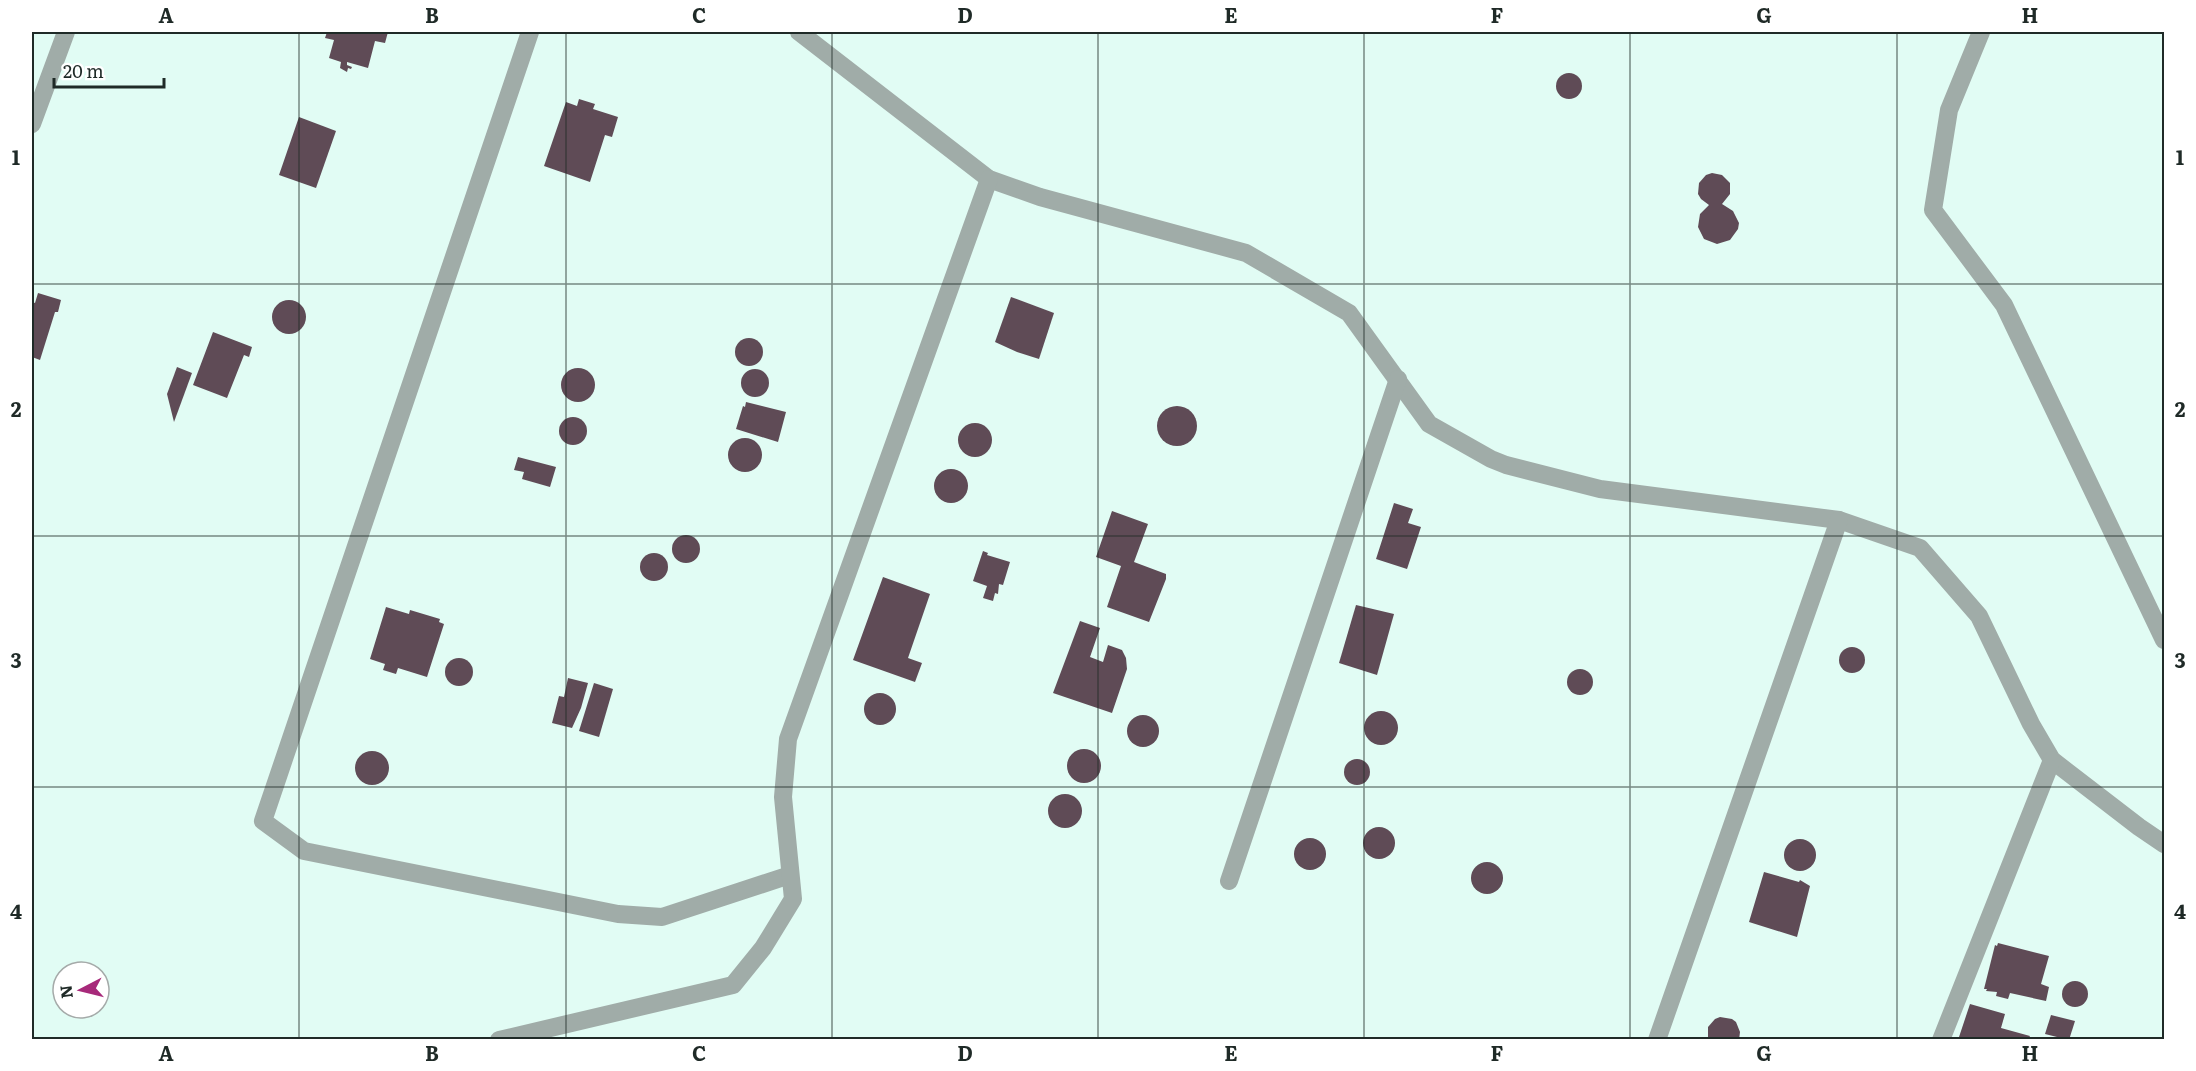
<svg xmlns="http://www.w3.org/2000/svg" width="2196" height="1071" font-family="Literata,serif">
<rect width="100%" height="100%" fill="#e1fcf4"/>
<g fill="#5f4b56">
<polygon points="327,32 388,32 385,43 375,41 368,68 347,62 347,65 352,67 351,69 348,68 347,72 340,68 341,62 329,58 334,40 325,38"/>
<circle cx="1569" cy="86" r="13"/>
<polygon points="579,99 595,104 593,109 618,117 612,137 605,135 590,182 544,166 566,102 577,106"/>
<polygon points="299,117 336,131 316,188 279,175"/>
<polygon points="1712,173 1722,175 1730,183 1730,194 1722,204 1733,211 1739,223 1738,229 1730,240 1717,244 1704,239 1698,227 1700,214 1709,205 1701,199 1698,194 1699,183 1706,175"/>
<polygon points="38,293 61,300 58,312 55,312 40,360 32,357 32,302 35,303"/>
<polygon points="1011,297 1054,313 1039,359 1017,352 995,342"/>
<circle cx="289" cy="317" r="17"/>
<polygon points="213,332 252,347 249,357 244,355 227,398 193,385"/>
<circle cx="749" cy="352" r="14"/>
<polygon points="177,367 192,373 174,422 167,394"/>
<circle cx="578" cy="385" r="17"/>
<circle cx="755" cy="383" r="14"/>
<polygon points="746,402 786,412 778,442 736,429 743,406 745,407"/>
<circle cx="1177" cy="426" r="20"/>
<circle cx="573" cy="431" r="14"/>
<circle cx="975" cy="440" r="17"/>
<circle cx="745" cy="455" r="17"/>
<polygon points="518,457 556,467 550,487 522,479 524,472 514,470"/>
<circle cx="951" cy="486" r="17"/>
<polygon points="1394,503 1413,509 1408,523 1421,527 1407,569 1376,559"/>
<polygon points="1112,511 1148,524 1134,562 1166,574 1166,579 1149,622 1107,607 1121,566 1096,557"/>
<circle cx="686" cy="549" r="14"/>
<polygon points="983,551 988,553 987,555 1010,562 1003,585 999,584 998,594 995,593 993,601 983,598 987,586 973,581"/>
<circle cx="654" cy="567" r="14"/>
<polygon points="883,577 930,594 908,658 922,663 915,682 853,660"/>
<polygon points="1356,605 1394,614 1377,675 1339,663"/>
<polygon points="386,607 409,614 410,610 440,619 439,622 444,624 427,677 398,668 396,674 383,670 385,664 370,659"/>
<polygon points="1080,621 1100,628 1090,657 1103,662 1108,645 1122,650 1126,658 1127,669 1112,713 1053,693"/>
<circle cx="1852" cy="660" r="13"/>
<circle cx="459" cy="672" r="14"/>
<circle cx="1580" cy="682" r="13"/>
<polygon points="568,678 588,683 581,708 572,728 552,723 559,696 564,697"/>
<polygon points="594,683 613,689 599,737 579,731"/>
<circle cx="880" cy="709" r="16"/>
<circle cx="1381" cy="728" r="17"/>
<circle cx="1143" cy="731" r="16"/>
<circle cx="1084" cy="766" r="17"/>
<circle cx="372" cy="768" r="17"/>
<circle cx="1357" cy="772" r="13"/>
<circle cx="1065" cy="811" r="17"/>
<circle cx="1379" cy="843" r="16"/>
<circle cx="1310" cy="854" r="16"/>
<circle cx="1800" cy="855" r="16"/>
<circle cx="1487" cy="878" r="16"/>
<polygon points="1764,872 1799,882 1800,880 1810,886 1797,937 1749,922"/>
<polygon points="1998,943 2049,956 2041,984 2049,987 2046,1001 2010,993 2008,999 1996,996 1997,992 1986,991 1987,989 1984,989 1995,945 1997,946"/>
<circle cx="2075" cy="994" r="13"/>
<polygon points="1970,1004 2005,1014 2001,1028 2030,1036 2028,1040 1958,1040"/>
<polygon points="2051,1015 2075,1021 2069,1040 2045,1034"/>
<polygon points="1720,1017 1732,1019 1736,1022 1740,1032 1739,1040 1708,1040 1708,1027 1715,1019"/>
</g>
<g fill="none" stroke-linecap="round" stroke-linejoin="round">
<g stroke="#a0aca8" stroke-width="18">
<polyline points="530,32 263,821 304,851 618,914 662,917 790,875"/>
<polyline points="799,32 989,179 1040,197 1246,253 1349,313 1429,424 1491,459 1506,465 1600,489 1839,520 1920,548 1979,616 2031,724 2052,760 2139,827 2164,844"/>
<polyline points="1981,32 1949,110 1933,210 2004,305 2164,640"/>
<polyline points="32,124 66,32"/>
<polyline points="1229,881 1398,379"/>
<polyline points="499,1040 733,985 763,948 793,899 783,797 788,739 989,179"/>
<polyline points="1657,1040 1839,520"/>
<polyline points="1941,1040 2052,760"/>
</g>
</g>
<path fill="none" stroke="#1f2a27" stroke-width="1.5" stroke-opacity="0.55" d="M299,32V1040M566,32V1040M832,32V1040M1098,32V1040M1364,32V1040M1630,32V1040M1897,32V1040M32,284H2164M32,536H2164M32,787H2164"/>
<rect width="2196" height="1071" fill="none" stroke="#ffffff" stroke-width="66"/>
<g transform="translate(81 990) rotate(263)"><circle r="28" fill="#ffffff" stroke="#a5aaa9" stroke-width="1.5"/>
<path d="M0-4.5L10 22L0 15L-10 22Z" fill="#a7297a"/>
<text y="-9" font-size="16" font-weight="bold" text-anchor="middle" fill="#1f2a27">N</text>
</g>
<path d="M54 78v9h110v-9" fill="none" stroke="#1f2a27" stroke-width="3"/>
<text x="63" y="78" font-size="18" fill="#1f2a27" stroke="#ffffff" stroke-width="4.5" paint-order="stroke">20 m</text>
<rect x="33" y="33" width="2130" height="1005" fill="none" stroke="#1f2a27" stroke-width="2"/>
<g font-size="20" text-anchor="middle" font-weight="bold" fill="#1f2a27">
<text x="166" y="23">A</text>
<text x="432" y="23">B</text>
<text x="699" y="23">C</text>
<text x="965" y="23">D</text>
<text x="1231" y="23">E</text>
<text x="1497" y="23">F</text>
<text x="1764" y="23">G</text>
<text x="2030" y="23">H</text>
<text x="16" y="165">1</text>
<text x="2180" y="165">1</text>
<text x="16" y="417">2</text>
<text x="2180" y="417">2</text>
<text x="16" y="668">3</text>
<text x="2180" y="668">3</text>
<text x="16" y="919">4</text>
<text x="2180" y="919">4</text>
<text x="166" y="1061">A</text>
<text x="432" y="1061">B</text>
<text x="699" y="1061">C</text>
<text x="965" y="1061">D</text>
<text x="1231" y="1061">E</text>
<text x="1497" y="1061">F</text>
<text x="1764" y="1061">G</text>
<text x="2030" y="1061">H</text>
</g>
</svg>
